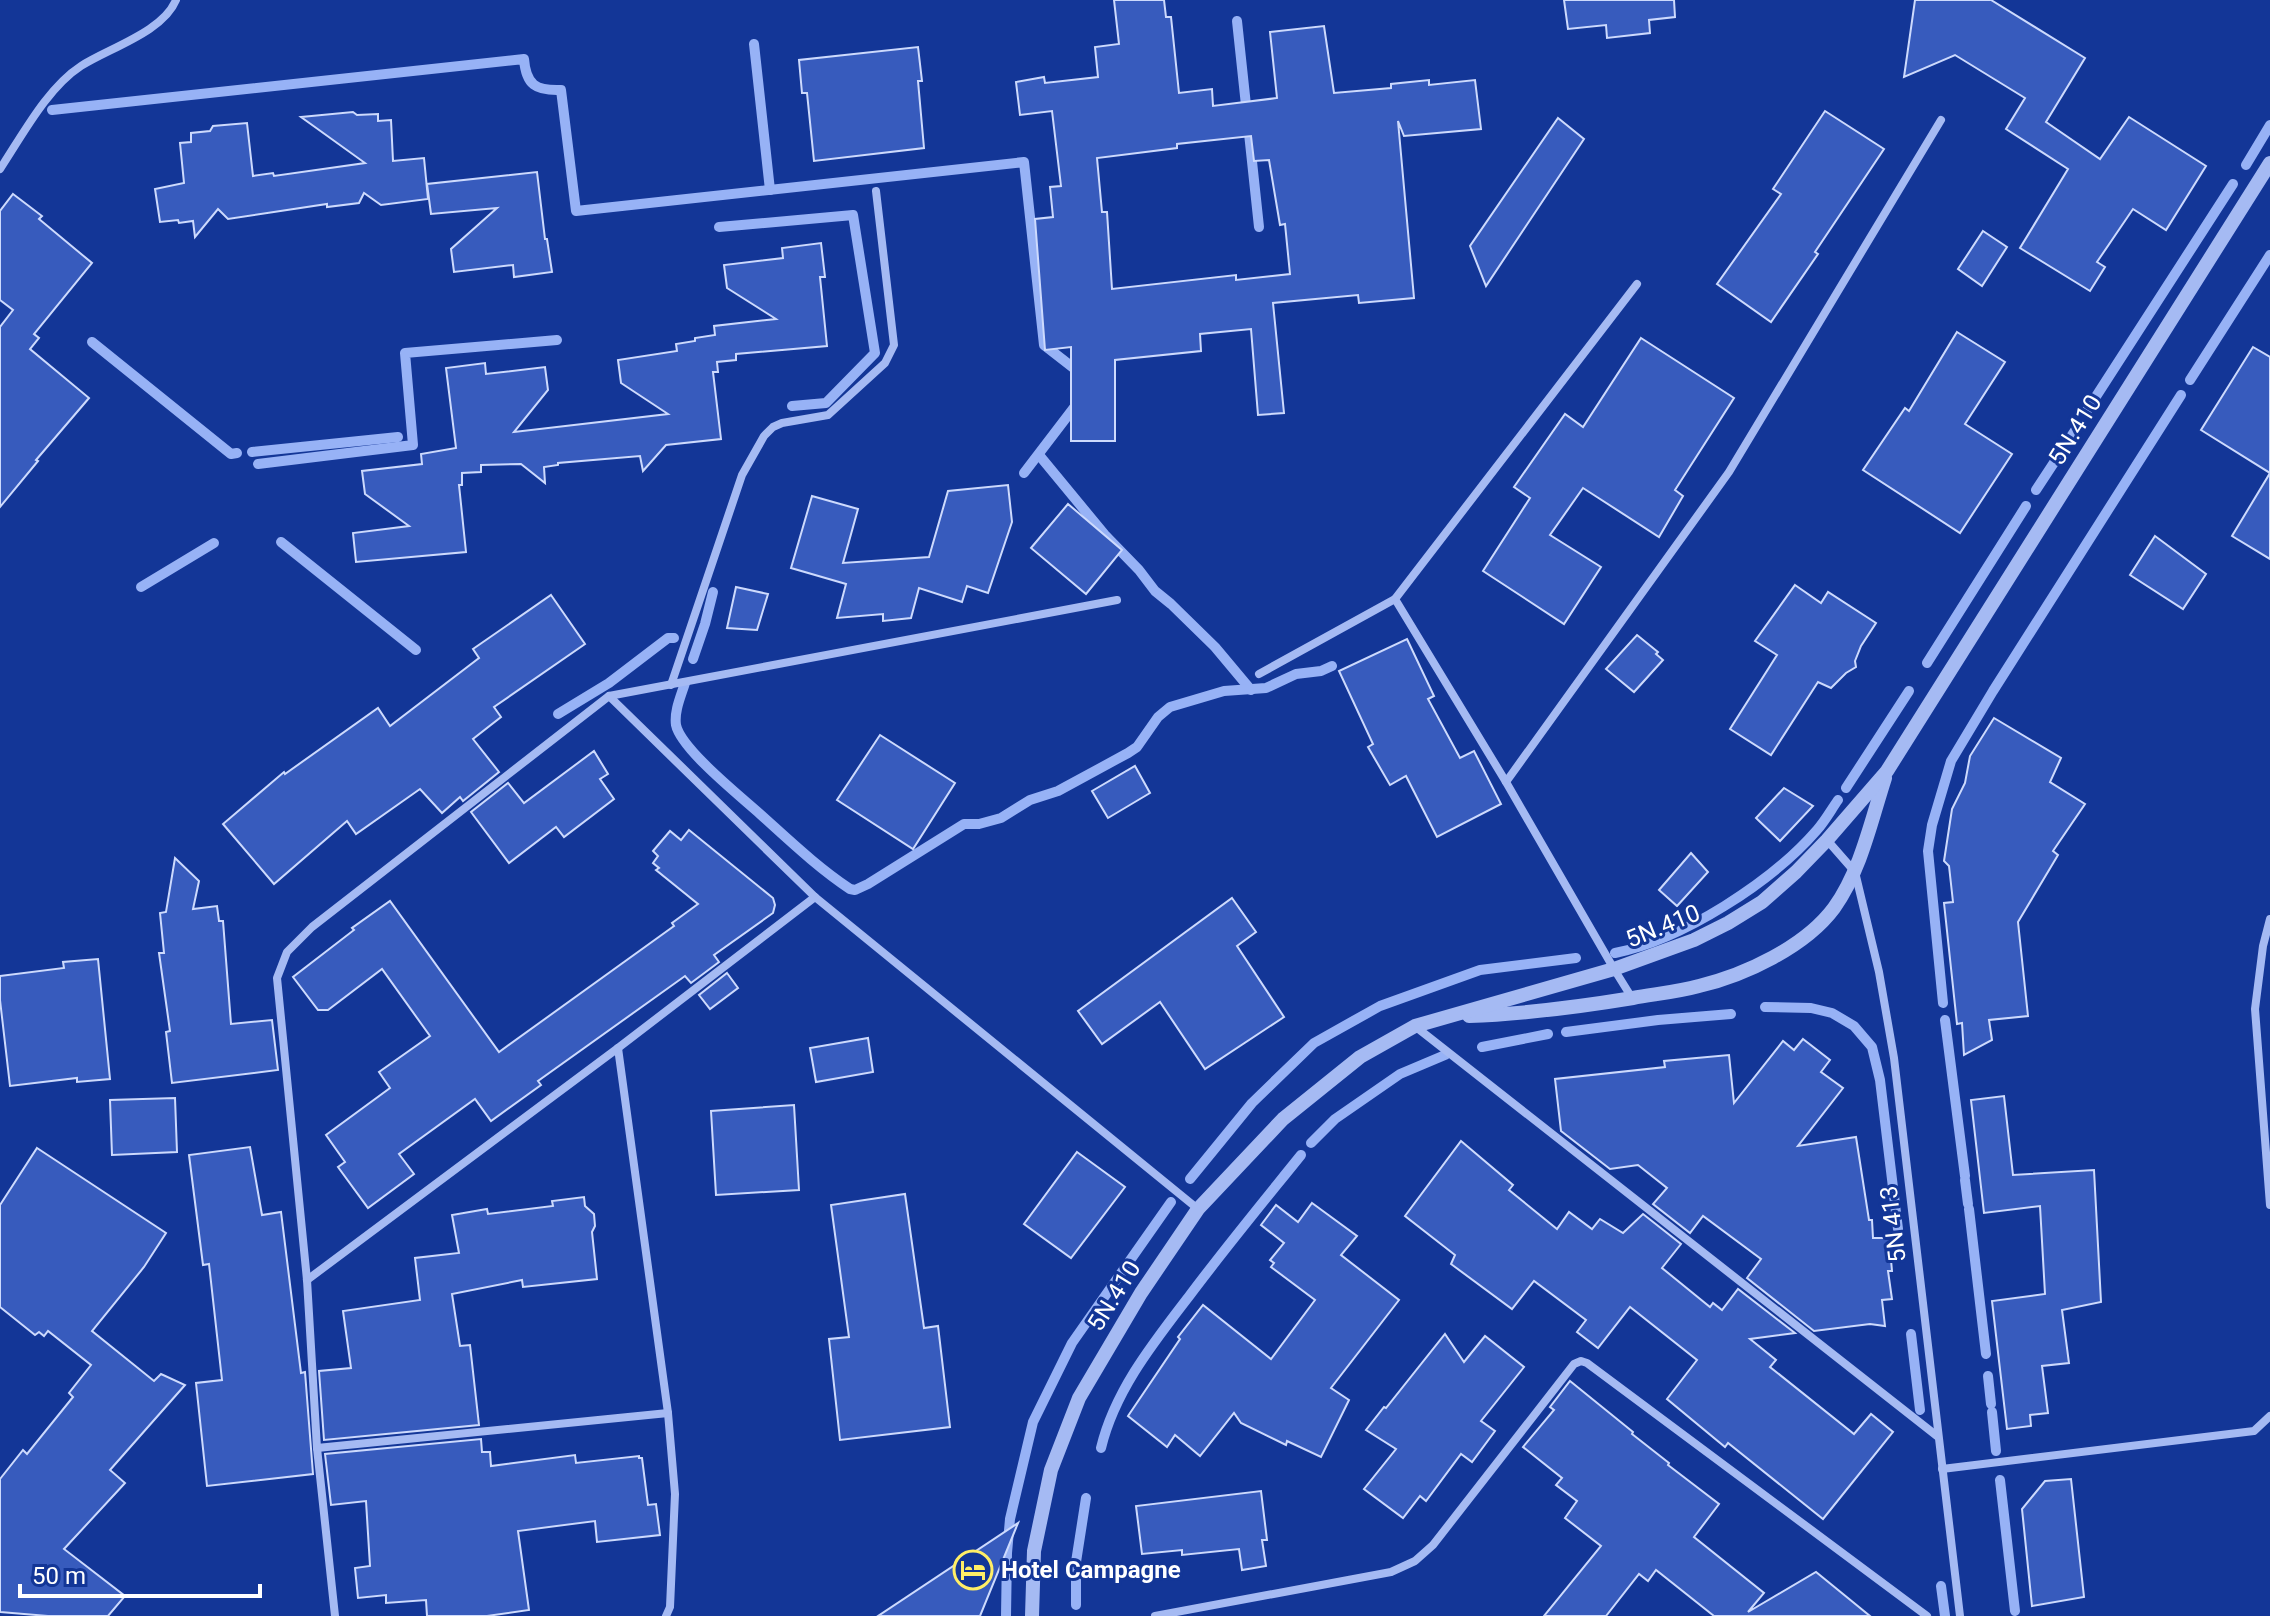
<svg xmlns="http://www.w3.org/2000/svg" width="2270" height="1616" font-family="Roboto,sans-serif">
<rect width="100%" height="100%" fill="#133697"/>
<g fill="none" stroke-linecap="round" stroke-linejoin="round">
<g stroke="#97b2f6" stroke-width="10">
<polyline points="1237,21 1259,227"/>
<polyline points="754,44 770,190"/>
<path d="M52,110L524,59C526,85 536,91 561,90L576,211L1024,162L1044,345L1080,373"/>
<polyline points="2246,165 2270,125"/>
<polyline points="719,227 853,215 875,353 826,403 792,406"/>
<polyline points="92,342 231,454 237,453"/>
<polyline points="2190,380 2270,255"/>
<polyline points="2086,412 2233,184"/>
<polyline points="252,452 398,437"/>
<polyline points="1039,455 1105,535 1139,570 1155,591 1171,604 1215,647 1251,690"/>
<polyline points="258,464 413,445 405,353 557,340"/>
<polyline points="1024,473 1079,401"/>
<polyline points="2036,490 2078,426"/>
<polyline points="281,542 416,650"/>
<polyline points="141,587 214,543"/>
<polyline points="693,659 705,624 713,592"/>
<polyline points="1927,663 2026,506"/>
<path d="M685,683C681,696 674,711 676,725C681,749 740,796 760,814C789,840 817,867 850,889L855,890L868,884L964,824H979L1001,818L1030,800L1058,791L1128,753L1137,747L1158,717L1170,707L1224,691L1266,688L1296,674L1321,671L1332,666"/>
<polyline points="558,714 609,683 668,638 674,638"/>
<polyline points="1846,788 1909,691"/>
<path d="M1615,953C1682,940 1772,882 1817,830C1825,821 1831,810 1838,800"/>
<polyline points="1943,1003 1928,851 1932,825 1951,761 1993,691 2181,395"/>
<polyline points="1765,1007 1811,1008 1832,1013 1854,1026 1872,1047 1880,1080 1898,1229"/>
<polyline points="1945,1020 1965,1176"/>
<polyline points="1566,1032 1658,1020 1731,1014"/>
<polyline points="1482,1047 1548,1034"/>
<polyline points="1311,1143 1335,1119 1400,1074 1445,1055"/>
<polyline points="1190,1179 1252,1103 1314,1043 1380,1006 1480,970 1576,958"/>
<polyline points="1965,1180 1968,1204"/>
<polyline points="1969,1209 1986,1354"/>
<polyline points="1911,1334 1920,1410"/>
<polyline points="1988,1376 1991,1404"/>
<polyline points="1992,1412 1996,1451"/>
<path d="M1101,1448C1115,1390 1154,1342 1190,1295C1226,1247 1264,1201 1301,1155"/>
<polyline points="2000,1480 2015,1611"/>
<polyline points="1941,1586 1945,1616"/>
<polyline points="1076,1605 1076,1562 1086,1498"/>
<polyline points="1006,1616 1007,1553 1010,1519 1033,1422 1072,1343 1171,1202"/>
</g>
</g>
<g fill="#375bbd" stroke="#cddafd" stroke-width="2" fill-rule="evenodd">
<path d="M1114,0H1164L1166,17H1171L1179,93L1212,89L1213,106L1277,98L1270,32L1324,26L1334,93L1391,88V84L1429,80V85L1475,80L1481,129L1404,136L1398,121L1414,298L1359,303L1358,295L1273,303L1284,413L1258,415L1251,329L1200,334L1201,351L1115,360V441H1071V347L1045,350L1035,219L1053,217L1050,187L1061,186L1052,111L1020,115L1016,82L1044,77L1045,83L1098,77L1095,47L1119,44ZM1251,136L1254,161L1269,160L1280,225L1285,224L1290,274L1236,280V275L1112,289L1107,212H1102L1097,158L1177,148V144Z"/>
<polygon points="1564,0 1674,0 1675,17 1649,20 1650,33 1607,38 1606,25 1568,29"/>
<polygon points="1915,0 1991,0 2085,58 2046,122 2100,159 2129,117 2206,166 2166,230 2133,209 2097,262 2105,267 2090,291 2020,248 2068,169 2006,129 2025,98 1955,55 1904,77"/>
<polygon points="918,47 922,81 918,81 924,148 814,161 807,93 802,93 799,60"/>
<polygon points="1825,111 1884,149 1815,252 1818,254 1771,322 1717,284 1781,194 1773,189"/>
<polygon points="353,112 357,115 378,114 378,121 391,120 393,161 424,158 428,199 381,205 364,193 359,203 327,207 327,204 228,219 218,209 195,237 193,221 179,223 178,220 160,222 155,189 184,183 180,143 191,142 191,133 210,131 213,126 247,123 253,176 273,173 274,176 365,163 301,117"/>
<polygon points="1558,118 1584,139 1486,286 1470,246"/>
<polygon points="537,172 545,239 547,239 552,272 514,277 513,265 454,272 451,249 497,208 431,214 427,184"/>
<polygon points="13,194 42,216 39,219 92,263 34,334 39,338 30,349 89,398 36,460 38,461 0,507 0,327 13,310 0,300 0,211"/>
<polygon points="1983,231 2007,247 1982,286 1958,269"/>
<polygon points="821,243 825,277 820,277 827,346 736,354 736,360 717,362 718,372 713,372 721,439 666,445 643,471 640,456 558,463 558,465 544,467 545,483 521,464 481,465 481,472 462,473 462,485 459,485 466,552 356,562 353,533 409,526 365,494 362,471 422,464 421,454 456,448 446,368 485,363 486,374 545,367 548,390 514,432 668,414 621,383 618,360 677,351 676,344 695,341 695,338 715,335 714,326 776,319 727,288 724,265 783,258 782,248"/>
<polygon points="1957,332 2005,362 1965,424 2012,454 1960,533 1863,470 1905,408 1909,411"/>
<polygon points="1641,338 1734,398 1675,490 1683,496 1659,537 1583,488 1550,535 1601,567 1564,624 1483,571 1530,498 1514,487 1565,414 1583,427"/>
<polygon points="2253,347 2270,357 2270,473 2201,430"/>
<polygon points="2270,473 2270,559 2232,536"/>
<polygon points="1008,485 1012,522 988,593 967,586 962,602 919,588 911,618 883,621 883,614 837,618 846,584 791,568 812,496 858,509 843,563 929,557 948,491"/>
<polygon points="1068,504 1122,550 1086,594 1031,548"/>
<polygon points="2155,536 2206,574 2183,609 2130,575"/>
<polygon points="1795,585 1821,603 1828,592 1876,623 1861,646 1855,661 1856,667 1846,673 1831,688 1818,682 1771,755 1730,729 1777,655 1755,641"/>
<polygon points="736,587 768,594 757,630 727,628"/>
<polygon points="551,595 585,644 494,707 501,717 473,739 499,772 463,801 460,797 442,813 420,789 356,834 347,821 274,884 223,824 284,772 285,774 378,708 390,726 479,658 473,649"/>
<polygon points="1637,635 1658,652 1656,654 1663,660 1634,692 1606,669"/>
<polygon points="1407,639 1434,696 1428,699 1460,758 1474,751 1501,804 1437,837 1406,776 1390,785 1368,747 1373,744 1339,671"/>
<polygon points="1994,718 2061,758 2050,782 2085,804 2053,851 2058,855 2018,922 2028,1016 1989,1020 1992,1040 1964,1055 1962,1023 1957,1024 1944,903 1953,902 1949,866 1944,861 1952,809 1965,783 1970,756"/>
<polygon points="880,735 955,783 913,849 837,800"/>
<polygon points="594,751 608,774 600,779 614,799 564,837 556,827 509,863 471,812 508,783 524,803"/>
<polygon points="1135,766 1150,793 1108,818 1092,791"/>
<polygon points="1784,788 1813,806 1780,841 1756,818"/>
<polygon points="689,830 773,898 775,905 773,913 714,955 719,962 691,983 685,976 538,1081 541,1085 491,1121 475,1099 399,1154 414,1174 368,1208 338,1167 345,1162 326,1135 390,1088 379,1072 430,1036 382,969 328,1010 318,1010 293,977 354,930 352,928 390,901 499,1052 674,926 672,923 698,904 656,870 659,868 653,863 658,856 653,851 670,831 681,840"/>
<polygon points="1691,853 1708,872 1677,906 1659,890"/>
<polygon points="175,858 199,881 193,909 217,906 219,921 223,921 231,1024 272,1020 278,1070 172,1083 166,1032 170,1031 159,953 164,953 160,913 166,912"/>
<polygon points="1232,898 1256,932 1237,946 1284,1017 1205,1069 1160,1002 1102,1044 1078,1011"/>
<polygon points="98,959 110,1079 77,1082 77,1078 10,1086 0,1000 0,976 64,968 63,962"/>
<polygon points="727,973 738,988 710,1009 699,995"/>
<polygon points="868,1038 873,1072 816,1082 810,1048"/>
<polygon points="1803,1039 1830,1060 1821,1072 1843,1088 1798,1146 1856,1137 1869,1220 1872,1220 1873,1238 1889,1238 1892,1271 1888,1271 1892,1299 1882,1300 1885,1326 1870,1324 1814,1331 1747,1278 1761,1259 1703,1216 1690,1233 1653,1204 1667,1188 1638,1165 1610,1169 1561,1131 1555,1079 1665,1067 1664,1061 1729,1055 1734,1103 1783,1041 1794,1050"/>
<polygon points="2004,1096 2013,1175 2094,1170 2101,1302 2062,1310 2069,1363 2042,1366 2048,1413 2030,1415 2031,1426 2007,1429 1992,1301 2045,1294 2040,1206 1984,1213 1971,1100"/>
<polygon points="175,1098 177,1152 112,1155 110,1100"/>
<polygon points="794,1105 799,1190 716,1195 711,1111"/>
<polygon points="1461,1141 1513,1185 1509,1190 1557,1229 1569,1212 1592,1229 1600,1219 1623,1233 1643,1214 1681,1244 1662,1268 1710,1307 1713,1303 1722,1310 1738,1289 1795,1333 1750,1339 1776,1360 1770,1367 1854,1434 1871,1414 1893,1432 1823,1519 1728,1443 1725,1447 1667,1399 1697,1360 1630,1307 1598,1348 1577,1332 1586,1320 1534,1281 1512,1309 1451,1264 1455,1255 1405,1216"/>
<polygon points="250,1147 262,1215 281,1212 301,1373 305,1372 313,1474 207,1486 196,1383 222,1380 209,1264 203,1265 189,1155"/>
<polygon points="37,1148 166,1233 144,1267 92,1331 154,1381 161,1374 185,1385 110,1470 125,1483 64,1549 125,1596 108,1616 48,1616 0,1612 0,1479 23,1450 27,1454 73,1397 69,1393 91,1365 48,1331 44,1336 39,1332 35,1335 0,1307 0,1205"/>
<polygon points="1077,1152 1125,1187 1071,1258 1024,1224"/>
<polygon points="905,1194 924,1328 938,1326 950,1427 840,1440 829,1339 849,1337 831,1205"/>
<polygon points="584,1197 585,1206 594,1214 595,1226 592,1232 597,1279 523,1287 522,1280 452,1294 460,1346 470,1345 479,1425 324,1440 319,1371 351,1368 343,1311 420,1300 415,1258 459,1253 452,1215 487,1209 488,1214 553,1206 552,1201"/>
<polygon points="1312,1203 1357,1236 1341,1255 1399,1300 1331,1388 1349,1400 1321,1457 1287,1441 1286,1445 1241,1423 1234,1413 1200,1456 1175,1435 1167,1447 1128,1416 1180,1339 1178,1337 1203,1305 1271,1359 1315,1300 1271,1267 1274,1263 1270,1260 1284,1243 1261,1225 1276,1205 1298,1222"/>
<polygon points="1445,1334 1464,1362 1485,1336 1524,1367 1481,1421 1495,1431 1472,1462 1461,1454 1426,1501 1420,1496 1403,1518 1364,1489 1396,1449 1366,1430 1384,1407 1386,1408"/>
<polygon points="1570,1381 1633,1432 1632,1434 1669,1463 1668,1465 1719,1504 1694,1537 1764,1593 1748,1612 1816,1572 1870,1616 1714,1616 1656,1570 1648,1581 1639,1574 1606,1616 1544,1616 1601,1546 1565,1518 1577,1501 1556,1485 1562,1478 1523,1447 1554,1410 1550,1407"/>
<polygon points="481,1439 482,1452 490,1452 491,1466 575,1455 576,1463 639,1456 639,1458 642,1458 648,1505 656,1504 660,1535 597,1542 595,1521 518,1531 529,1610 487,1616 427,1616 426,1600 386,1603 386,1595 358,1598 355,1568 370,1566 366,1501 331,1505 325,1454"/>
<polygon points="2071,1479 2084,1597 2032,1606 2022,1509 2045,1481"/>
<polygon points="1261,1491 1267,1540 1262,1540 1266,1566 1242,1570 1239,1549 1182,1555 1182,1550 1142,1554 1136,1506"/>
<polygon points="1018,1523 980,1616 878,1616"/>
</g>
<g fill="none" stroke-linecap="round" stroke-linejoin="round">
<g stroke="#a5baf3" stroke-width="8">
<path d="M0,169C22,136 47,88 81,66C109,48 163,32 176,0"/>
<polyline points="1259,674 1395,599"/>
<polyline points="671,685 742,475 764,436 773,427 782,423 828,415 885,363 894,345 876,191"/>
<polyline points="609,696 815,897 1198,1209"/>
<polyline points="1506,782 1729,472 1941,120"/>
<polyline points="1827,840 1855,872 1879,972 1894,1058 1960,1616"/>
<polyline points="2270,919 2263,946 2255,1009 2270,1205"/>
<polyline points="1632,998 1614,969 1506,782 1395,599 1637,284"/>
<polyline points="1416,1027 1937,1436"/>
<polyline points="618,1048 668,1413 675,1494 670,1607 666,1616"/>
<polyline points="307,1280 618,1048 815,897"/>
<polyline points="317,1448 668,1413"/>
<polyline points="1942,1469 2254,1431 2270,1416"/>
<polyline points="335,1616 317,1448 307,1280 277,978 287,952 312,927 609,696 1117,600"/>
<polyline points="1155,1616 1391,1572 1415,1561 1433,1545 1574,1364 1581,1361 1587,1363 1927,1616"/>
</g>
<g stroke="#a5baf3" stroke-width="14">
<path d="M1469,1016C1525,1014 1578,1007 1633,998C1655,994 1677,992 1699,986C1745,975 1805,947 1834,908C1861,870 1871,821 1885,778"/>
<polyline points="1032,1616 1034,1551 1051,1470 1079,1398 1141,1293 1198,1209 1283,1119 1360,1057 1415,1026 1614,969 1694,940 1728,923 1762,902 1796,872 1827,840 1887,771 2270,163"/>
</g>
</g>
<defs>
<g id="hotel-ring" transform="scale(2)"><circle r="9.5" fill="#133697" stroke="#fe6" stroke-width="1.5"/><path d="M-6-4.5h1.5V1H6V5H4.5V3h-9V5H-6ZM-4 0a1.8 1.8 0 1 1 3.6 0ZM.5 0V-2.5h3Q6-2.5 6 0Z" fill="#fe6"/></g>
</defs>
<g fill-rule="evenodd">
<use href="#hotel-ring" x="973" y="1570"/>
</g>
<g text-anchor="middle" dominant-baseline="central" stroke-width="6" stroke-linejoin="round" paint-order="stroke">
<g font-size="24" fill="#fff" stroke="#133697">
<text transform="translate(2075 430) rotate(-58)">5N.410</text>
<text transform="translate(1663 926) rotate(-22)">5N.410</text>
<text transform="translate(1893 1224) rotate(-97)">5N 413</text>
<text transform="translate(1114 1296) rotate(-58)">5N.410</text>
</g>
<g font-size="24" font-weight="bold" fill="#fff" stroke="#133697" text-anchor="start">
<text x="1001" y="1570">Hotel Campagne</text>
</g>
</g>
<path d="M20 1584v12h240v-12" fill="none" stroke="#ffffff" stroke-width="4"/>
<text x="32" y="1584" font-size="24" fill="#ffffff" stroke="#133697" stroke-width="6" paint-order="stroke">50 m</text>
</svg>
